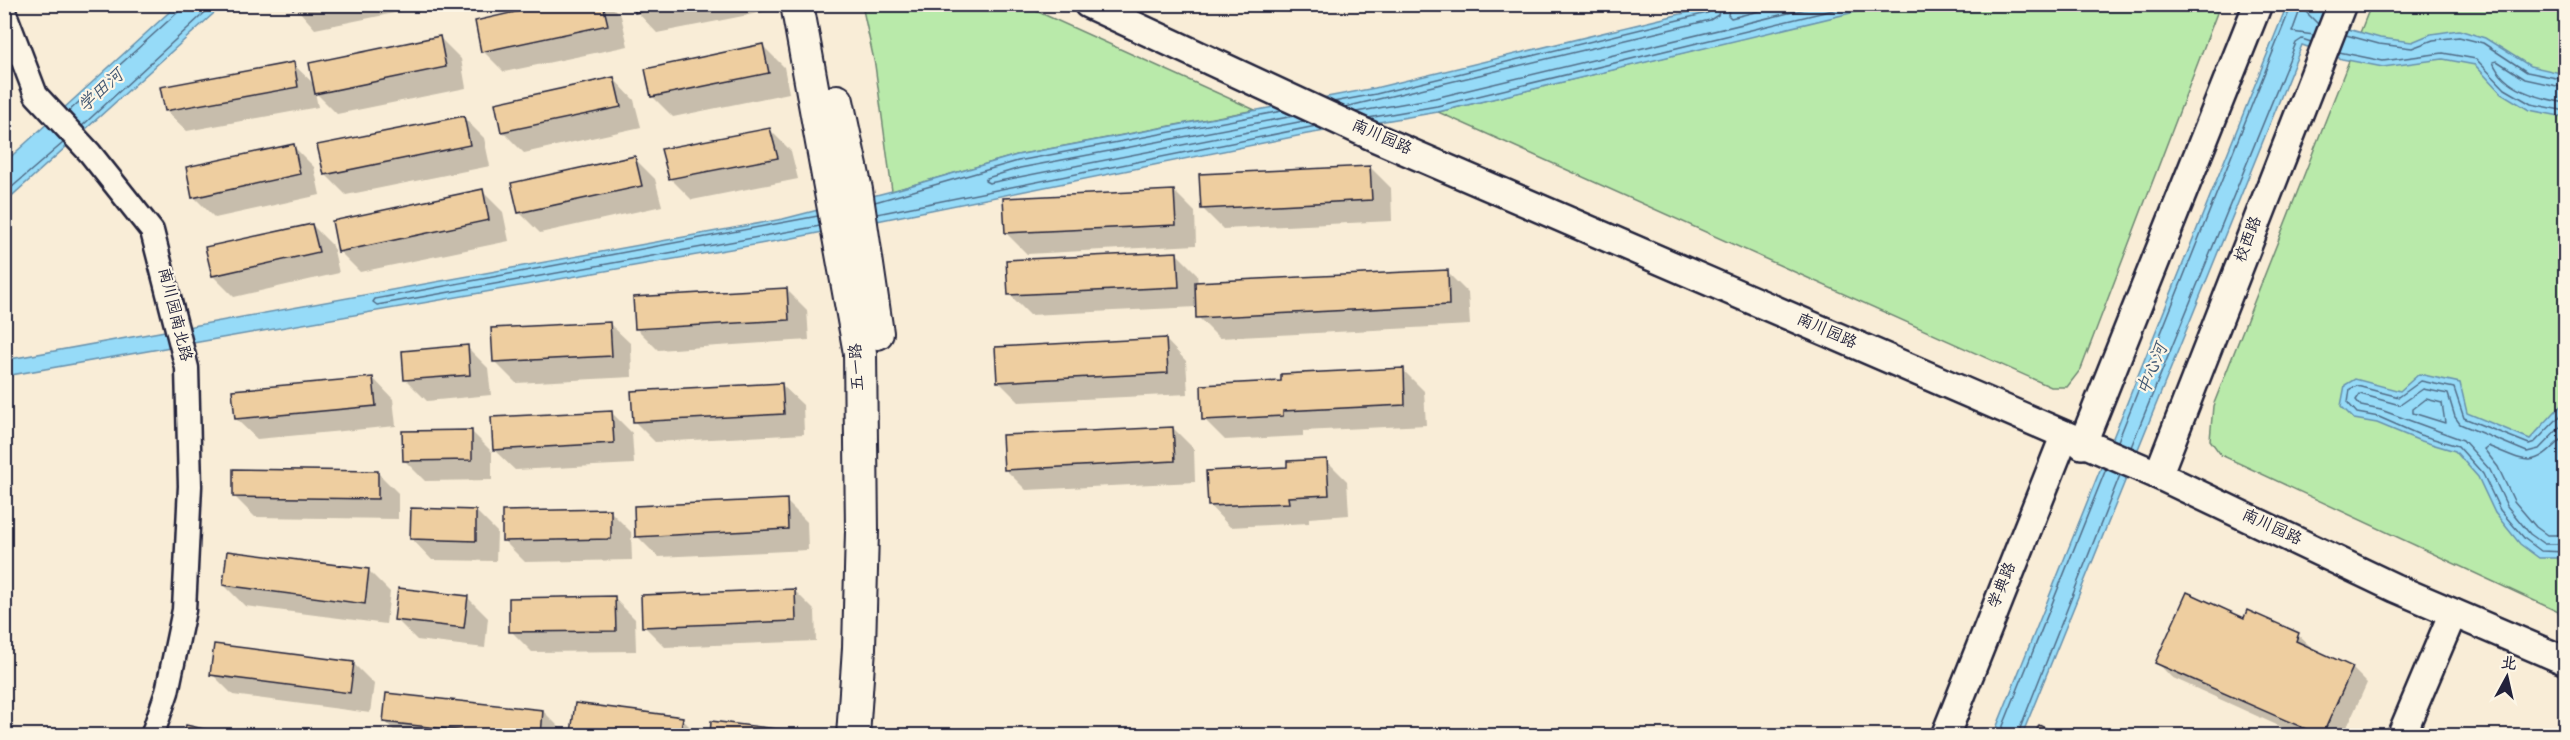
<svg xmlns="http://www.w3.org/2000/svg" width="2570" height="740" font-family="'Gochi Hand','LXGW WenKai TC',sans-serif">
<rect width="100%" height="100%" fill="#f9edd7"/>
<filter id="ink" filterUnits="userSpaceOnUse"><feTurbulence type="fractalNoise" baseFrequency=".0167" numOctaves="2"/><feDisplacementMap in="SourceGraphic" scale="12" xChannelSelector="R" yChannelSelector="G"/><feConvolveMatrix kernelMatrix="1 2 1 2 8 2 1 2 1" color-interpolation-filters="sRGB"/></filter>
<g filter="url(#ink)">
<g fill="#b9eaaa" stroke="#6e8672" stroke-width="1.5">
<polygon points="1884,4 2220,5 2081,369 2067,387 2051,387 1438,112"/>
<polygon points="862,5 1023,5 1255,110 1017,155 892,191 875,65"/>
<polygon points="2371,5 2538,5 2565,15 2565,615 2221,455 2210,440 2213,406"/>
</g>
<g fill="#96dbf8" stroke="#6891ac" stroke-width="1.5">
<polygon points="177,5 223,5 5,202 5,162"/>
<polygon points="1718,5 1884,5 1438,112 1307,134 788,239 5,376 5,360 783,219 892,191 1017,155 1375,88"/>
<polygon points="2287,5 2317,5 2348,29 2380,38 2412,42 2431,34 2459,30 2485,38 2530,66 2565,74 2565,117 2529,110 2501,93 2475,65 2443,59 2383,67 2342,59 2302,45 2022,735 1993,736"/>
<polygon points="2419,374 2460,383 2467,413 2530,439 2565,401 2565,558 2539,558 2520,544 2495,513 2478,477 2455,451 2418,440 2377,423 2354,419 2341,406 2345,385 2355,379 2400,391"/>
</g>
<g fill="#0003">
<polygon points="293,4 439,4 315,29"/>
<polygon points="558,4 609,4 621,16 628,46 504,72 483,51"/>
<polygon points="635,4 782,4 783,8 657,33 637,12"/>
<polygon points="440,38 461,59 466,88 337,114 315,92 318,107 187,131 166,111 293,64 315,85"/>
<polygon points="763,46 784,67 789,93 673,117 652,96"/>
<polygon points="614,79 634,100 641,127 524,153 503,132 496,104"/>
<polygon points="463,117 484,138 490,166 346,195 325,174"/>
<polygon points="770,130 791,151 798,179 692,200 671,179"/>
<polygon points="293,146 314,167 320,195 215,218 194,197"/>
<polygon points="634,158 655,179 662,206 540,233 519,212"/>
<polygon points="1370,167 1391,188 1392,221 1223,229 1202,208"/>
<polygon points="482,191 503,212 509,241 360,272 339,251"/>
<polygon points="1174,191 1195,212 1196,245 1027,254 1006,233"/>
<polygon points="312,225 333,246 339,273 234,297 213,276"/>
<polygon points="1177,254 1197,274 1198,284 1447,272 1468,293 1470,325 1219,338 1198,317 1197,307 1030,315 1009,294"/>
<polygon points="786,289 807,310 809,340 658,350 637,329"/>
<polygon points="610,324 631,344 632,377 516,383 495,362"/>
<polygon points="1166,340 1186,361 1188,394 1019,402 998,381"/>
<polygon points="467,347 488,368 491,395 427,401 406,380"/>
<polygon points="1403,370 1424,391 1426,425 1303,431 1303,436 1225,440 1204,419 1283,382"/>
<polygon points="373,378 393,399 396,426 257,439 236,419"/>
<polygon points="782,385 803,405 804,434 655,442 634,421"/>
<polygon points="611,412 632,433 634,464 515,470 494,450"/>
<polygon points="1173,428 1194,449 1195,482 1026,490 1005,469"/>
<polygon points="471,431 492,452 492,480 425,481 404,460"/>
<polygon points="1326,460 1347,481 1349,515 1309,518 1309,523 1230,527 1210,506 1288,469"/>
<polygon points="377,472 398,493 398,519 255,517 234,496"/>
<polygon points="786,501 807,522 808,550 658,557 637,536"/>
<polygon points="476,511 497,532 496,561 432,560 412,539"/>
<polygon points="610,511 631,532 632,560 525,562 504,541"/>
<polygon points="369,571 390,592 386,624 245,606 224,585"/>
<polygon points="794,590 815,611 816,641 665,647 644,626"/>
<polygon points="467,597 488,618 485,648 417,640 396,619"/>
<polygon points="614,598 635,619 636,651 532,652 511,631"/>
<polygon points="2248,612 2298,635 2313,649 2352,668 2367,683 2343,736 2301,736 2171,677 2157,662 2245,620"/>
<polygon points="353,663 374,684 370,713 233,695 212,674"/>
<polygon points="543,711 564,732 563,736 399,736 385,721"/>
<polygon points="682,719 699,736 576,736 573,733"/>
</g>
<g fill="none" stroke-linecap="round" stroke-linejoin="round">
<g stroke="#506c87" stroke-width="1.5">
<polyline points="1730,4 1728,15 1731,18 1787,4"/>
<polyline points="2314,35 2292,32 2300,10 2304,10 2318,24"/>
<polyline points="2346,35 2379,44 2412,48 2433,40 2459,37 2483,43 2527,72 2566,80"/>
<polyline points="2339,52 2383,61 2443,53 2476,59 2505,89 2531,104 2566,111"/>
<path d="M2566,88L2525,79L2497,61L2493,62C2504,90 2539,98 2566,103"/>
<polyline points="1333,102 1376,94 1707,13 1712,10 1713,4"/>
<polyline points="1345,107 1710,20 1718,15 1721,4"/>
<polyline points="69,111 178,12 180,4"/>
<polyline points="1356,112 1435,98 1826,4"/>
<polyline points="1294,116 1020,168 987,178 985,181 989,183 1304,121"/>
<polyline points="1368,118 1437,106 1858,4"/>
<polyline points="82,126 214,4"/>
<polyline points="4,194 63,143"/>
<polyline points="875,202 1018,161 1282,111"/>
<polyline points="877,214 1316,126"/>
<polyline points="818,216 375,299 373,302 377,305 820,226"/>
<polygon points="2426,399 2442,403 2445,423 2413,413 2413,409"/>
<polyline points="2566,410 2535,442 2529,444 2464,418 2454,388 2421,381 2399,397 2357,386 2350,389 2348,403 2357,413 2379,417 2420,435 2458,446 2483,474 2500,510 2525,539 2541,551 2566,552"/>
<polyline points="2566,421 2539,449 2527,452 2460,424 2455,417 2448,394 2423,389 2400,405 2360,394 2356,400 2361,406 2381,410 2463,440 2490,470 2507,506 2530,534 2544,544 2566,544"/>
<path d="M2566,434C2531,470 2531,463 2488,446L2484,449L2498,467L2514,501L2536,527L2547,535H2566"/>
<polyline points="2118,441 2292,4"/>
<polyline points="2131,447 2296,43 2302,39 2311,42"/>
<polyline points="1999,736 2106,469"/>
<polyline points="2017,736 2120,475"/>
</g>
</g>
<g fill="#eecea0" stroke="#22223b" stroke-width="1.5">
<polygon points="292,4 316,4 293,9"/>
<polygon points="551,4 603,4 608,25 481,52 475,21"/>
<polygon points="634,4 676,4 635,13"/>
<polygon points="440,36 446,67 315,94 309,63"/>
<polygon points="763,44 769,73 651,97 645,69"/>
<polygon points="294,62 298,87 165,111 160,87"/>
<polygon points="614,77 621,107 501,132 495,103"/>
<polygon points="464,116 470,145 324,175 317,145"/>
<polygon points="770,128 778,158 669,179 661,149"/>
<polygon points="294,144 300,174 192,198 186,167"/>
<polygon points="635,156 642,186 518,213 511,183"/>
<polygon points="1370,166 1372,200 1201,209 1199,174"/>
<polygon points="483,189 489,220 338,252 332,221"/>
<polygon points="1174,190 1176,225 1005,233 1003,198"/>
<polygon points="312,224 319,252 212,276 205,247"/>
<polygon points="1177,252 1179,287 1008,295 1006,260"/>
<polygon points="1448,270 1449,305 1196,318 1195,282"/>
<polygon points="787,288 789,320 635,329 633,297"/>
<polygon points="610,322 612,356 493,362 491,328"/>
<polygon points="1166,338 1168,373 997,382 995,347"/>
<polygon points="468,345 470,375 404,380 402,351"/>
<polygon points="1404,368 1405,405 1283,411 1283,416 1202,420 1201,385 1281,381 1281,374"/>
<polygon points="373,377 376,406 235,419 232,390"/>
<polygon points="782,383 784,414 633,422 631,391"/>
<polygon points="612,411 614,443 493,450 491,417"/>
<polygon points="1173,427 1175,461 1004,470 1002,435"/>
<polygon points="472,430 472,460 403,461 402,431"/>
<polygon points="1327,459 1329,495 1288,497 1289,503 1208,506 1206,471 1287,467 1287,461"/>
<polygon points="233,469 378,471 378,499 233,497"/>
<polygon points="787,499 788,529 635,537 634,506"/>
<polygon points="411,508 476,510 476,541 410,539"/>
<polygon points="611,509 611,539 502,541 502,511"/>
<polygon points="227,551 369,569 365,604 223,585"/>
<polygon points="398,588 468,596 464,628 394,620"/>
<polygon points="795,589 796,621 642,627 641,595"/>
<polygon points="2187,592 2244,618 2247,610 2299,633 2296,641 2353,667 2322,736 2155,663"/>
<polygon points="615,596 616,631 509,632 509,598"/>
<polygon points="214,644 354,662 350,693 210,675"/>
<polygon points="386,693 543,710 541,736 511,736 383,722"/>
<polygon points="575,703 683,717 680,736 571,733"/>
<polygon points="711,721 785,730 784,736 710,736"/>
<polygon points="186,725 235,736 183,736"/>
<polygon points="2039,725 2061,736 2034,736"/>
</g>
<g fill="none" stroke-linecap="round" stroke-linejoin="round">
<g stroke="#22223b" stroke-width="27">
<polyline id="minor" points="4,11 36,95 90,153 152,231 187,368 190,486 184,610 167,692 152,736"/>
</g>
<g stroke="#22223b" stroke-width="32">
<g id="tertiary">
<polyline points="1088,4 1374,137 2158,475 2395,588 2566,661"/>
<polyline points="2082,445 2258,4"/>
<polyline points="2158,475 2342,4"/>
<polyline points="1945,736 2064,437"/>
<polyline points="2401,736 2453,613"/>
</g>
</g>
<g stroke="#22223b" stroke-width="36">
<g id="secondary">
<polyline points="797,4 860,353 862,531 859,648 853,736"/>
<polyline points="837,101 856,190 877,333"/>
</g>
</g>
<use href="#minor" stroke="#fcf5e5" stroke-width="22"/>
<use href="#tertiary" stroke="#fcf5e5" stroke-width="27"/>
<use href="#secondary" stroke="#fcf5e5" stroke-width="32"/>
</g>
</g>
<g text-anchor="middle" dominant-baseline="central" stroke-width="4.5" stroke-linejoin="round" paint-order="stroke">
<g font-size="16" fill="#22223b" stroke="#fcf5e5">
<text transform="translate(1381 139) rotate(24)">南川园路</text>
<text transform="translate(2250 240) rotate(-69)">校西路</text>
<text transform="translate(173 315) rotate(76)">南川园南北路</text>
<text transform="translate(1826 333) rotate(24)">南川园路</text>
<text transform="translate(859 367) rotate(-93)">五一路</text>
<text transform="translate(2271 529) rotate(25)">南川园路</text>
<text transform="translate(2004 586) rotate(-68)">学典路</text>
</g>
<g font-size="18" font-style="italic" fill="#455a74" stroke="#fcf5e5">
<text transform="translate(102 92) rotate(-42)">学田河</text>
<text transform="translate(2154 370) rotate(-68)">中心河</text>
</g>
</g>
<rect width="2570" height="740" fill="none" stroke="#fcf5e5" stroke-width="24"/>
<rect x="12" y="12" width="2546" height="716" fill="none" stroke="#22223b" stroke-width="2" filter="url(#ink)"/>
<g transform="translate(2507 677) rotate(8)" stroke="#fcf5e5" stroke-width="4.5" paint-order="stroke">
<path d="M0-4.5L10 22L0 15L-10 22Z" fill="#22223b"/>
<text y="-9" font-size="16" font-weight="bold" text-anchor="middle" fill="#22223b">北</text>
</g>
</svg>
